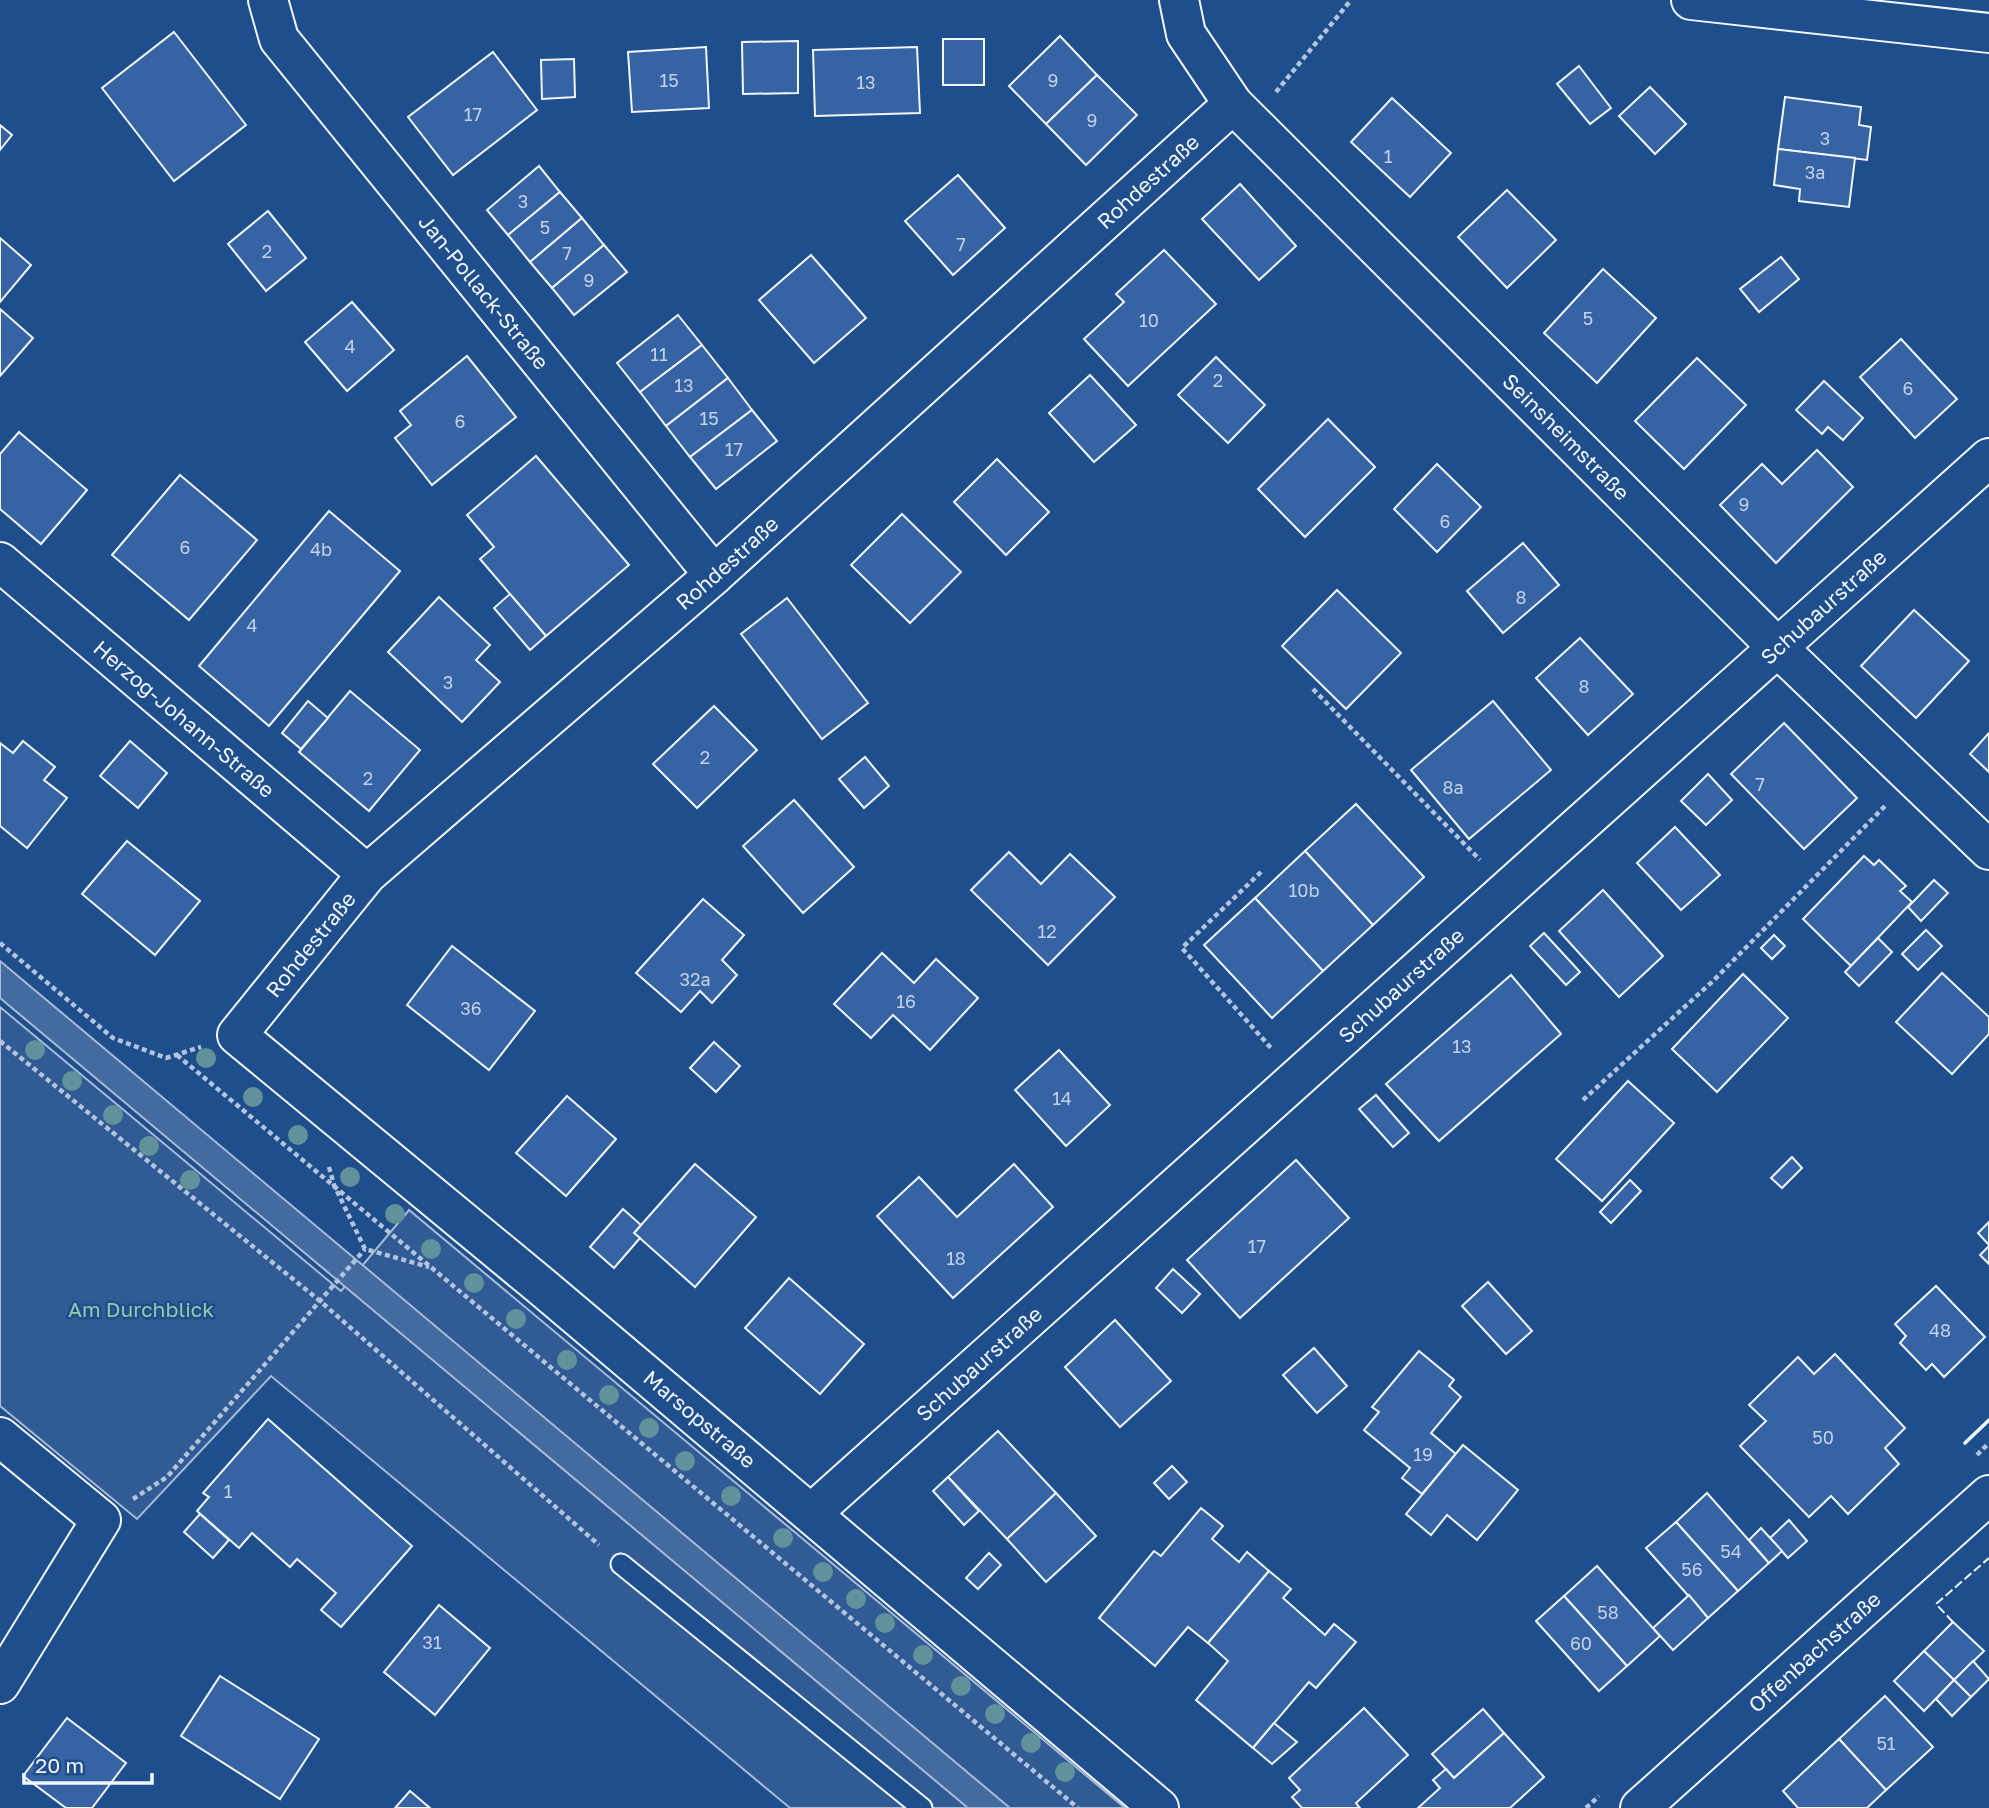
<svg xmlns="http://www.w3.org/2000/svg" width="1989" height="1808" font-family="'Golos Text',sans-serif">
<rect width="100%" height="100%" fill="#1f4e8c"/>
<polygon fill="#305b95" stroke="#a8bbd7" stroke-width="2" points="0,1007 341,1291 409,1210 1125,1808 790,1808 271,1376 137,1519 0,1406"/>
<polygon fill="#446ba0" stroke="#a8bbd7" stroke-width="2" points="0,961 1010,1808 968,1808 0,998"/>
<g fill="#3563a3" stroke="#f2f6ff" stroke-width="2">
<polygon points="174,32 246,125 174,181 102,88"/>
<polygon points="1060,36 1097,75 1046,124 1009,86"/>
<rect x="943" y="39" width="41" height="46"/>
<polygon points="798,41 798,93 743,94 742,42"/>
<polygon points="706,47 709,108 632,112 628,52"/>
<polygon points="917,47 920,113 815,116 813,50"/>
<polygon points="493,52 537,110 453,175 408,117"/>
<polygon points="574,59 575,97 542,99 541,60"/>
<polygon points="1579,66 1611,108 1590,124 1557,84"/>
<polygon points="1097,75 1137,115 1086,165 1046,124"/>
<polygon points="1650,87 1686,124 1655,154 1619,116"/>
<polygon points="1785,97 1861,107 1859,125 1871,127 1867,160 1778,149"/>
<polygon points="1392,98 1451,153 1410,197 1351,142"/>
<polygon points="0,125 12,135 0,150"/>
<polygon points="1778,149 1855,158 1849,207 1799,201 1800,189 1774,185"/>
<polygon points="539,166 560,192 508,235 487,210"/>
<polygon points="958,175 1005,228 953,275 905,221"/>
<polygon points="1240,184 1296,246 1259,280 1202,219"/>
<polygon points="1507,190 1556,240 1507,288 1458,237"/>
<polygon points="560,192 582,218 530,262 508,235"/>
<polygon points="268,211 306,258 266,291 228,244"/>
<polygon points="582,218 604,245 552,288 530,262"/>
<polygon points="0,238 31,265 0,302"/>
<polygon points="604,245 627,272 574,315 552,288"/>
<polygon points="1164,250 1216,304 1128,386 1084,339 1124,302 1116,294"/>
<polygon points="811,255 866,318 814,363 759,300"/>
<polygon points="1781,257 1799,279 1759,312 1740,289"/>
<polygon points="1603,269 1656,318 1597,383 1544,333"/>
<polygon points="352,302 394,350 347,391 305,342"/>
<polygon points="0,309 33,338 0,376"/>
<polygon points="678,315 702,345 640,392 617,363"/>
<polygon points="1901,339 1957,399 1915,438 1860,377"/>
<polygon points="702,345 728,378 666,426 640,392"/>
<polygon points="467,356 516,417 432,485 395,438 411,425 400,411"/>
<polygon points="1216,357 1265,405 1228,443 1178,395"/>
<polygon points="1697,358 1746,405 1684,469 1635,421"/>
<polygon points="1090,375 1136,425 1094,462 1049,413"/>
<polygon points="728,378 752,410 690,457 666,426"/>
<polygon points="1824,381 1863,418 1843,440 1828,427 1822,434 1796,410"/>
<polygon points="752,410 777,441 716,489 690,457"/>
<polygon points="1328,419 1375,467 1305,537 1258,489"/>
<polygon points="19,432 87,490 41,544 0,509 0,454"/>
<polygon points="1817,450 1853,487 1776,563 1720,505 1762,464 1782,484"/>
<polygon points="536,456 629,565 546,636 480,559 494,547 467,515"/>
<polygon points="997,459 1049,512 1006,555 954,502"/>
<polygon points="1437,464 1481,507 1437,552 1394,509"/>
<polygon points="180,475 257,540 189,620 112,555"/>
<polygon points="329,511 400,571 269,726 199,666"/>
<polygon points="902,514 961,572 910,623 851,565"/>
<polygon points="1523,543 1559,585 1503,633 1467,591"/>
<polygon points="1337,590 1401,653 1346,709 1282,646"/>
<polygon points="510,594 546,636 530,650 494,608"/>
<polygon points="439,597 490,645 476,660 500,682 462,722 388,652"/>
<polygon points="787,598 868,703 822,739 741,634"/>
<polygon points="1914,610 1969,661 1916,718 1861,666"/>
<polygon points="1580,638 1633,694 1588,735 1536,678"/>
<polygon points="350,691 420,750 369,811 299,752"/>
<polygon points="308,701 328,718 301,749 282,733"/>
<polygon points="1493,701 1551,770 1469,839 1411,770"/>
<polygon points="714,706 757,750 697,808 653,764"/>
<polygon points="1784,723 1857,798 1804,849 1731,774"/>
<polygon points="1989,733 1989,772 1970,754"/>
<polygon points="23,741 55,767 44,780 67,798 27,848 0,826 0,743 13,753"/>
<polygon points="130,741 167,773 138,808 100,776"/>
<polygon points="865,757 889,786 864,808 839,779"/>
<polygon points="1708,774 1732,800 1706,825 1681,801"/>
<polygon points="794,800 854,867 803,913 743,846"/>
<polygon points="1356,804 1424,877 1373,925 1305,851"/>
<polygon points="1675,827 1720,875 1681,910 1637,863"/>
<polygon points="127,841 200,901 155,955 82,894"/>
<polygon points="1305,851 1373,925 1323,971 1255,898"/>
<polygon points="1009,852 1041,884 1070,854 1115,897 1048,965 971,890"/>
<polygon points="1864,856 1874,865 1879,860 1906,886 1900,891 1912,902 1851,966 1803,919"/>
<polygon points="1934,880 1948,893 1921,921 1908,907"/>
<polygon points="1603,890 1663,956 1619,997 1559,931"/>
<polygon points="1255,898 1323,971 1272,1018 1204,945"/>
<polygon points="703,899 744,935 722,960 737,975 712,1003 700,991 681,1012 636,973"/>
<polygon points="1926,930 1942,946 1918,970 1902,954"/>
<polygon points="1544,933 1580,972 1566,985 1530,946"/>
<polygon points="1774,935 1785,946 1772,959 1761,948"/>
<polygon points="1878,938 1892,952 1859,986 1845,972"/>
<polygon points="452,946 535,1011 489,1070 407,1005"/>
<polygon points="882,953 914,983 936,959 978,998 930,1050 893,1015 871,1038 834,1004"/>
<polygon points="1942,973 1989,1017 1989,1034 1952,1074 1896,1022"/>
<polygon points="1743,974 1788,1018 1717,1092 1672,1049"/>
<polygon points="1511,975 1561,1034 1439,1141 1386,1084"/>
<polygon points="714,1042 740,1066 716,1092 690,1068"/>
<polygon points="1059,1050 1110,1105 1066,1146 1015,1090"/>
<polygon points="1628,1081 1674,1123 1602,1201 1556,1159"/>
<polygon points="1376,1095 1409,1133 1393,1147 1359,1109"/>
<polygon points="567,1096 616,1139 566,1196 516,1153"/>
<polygon points="1792,1157 1802,1168 1782,1188 1771,1178"/>
<polygon points="1296,1160 1349,1218 1240,1318 1187,1260"/>
<polygon points="695,1164 756,1217 695,1287 634,1233"/>
<polygon points="1014,1164 1053,1207 953,1298 877,1216 919,1177 957,1217"/>
<polygon points="1630,1180 1641,1191 1611,1223 1600,1212"/>
<polygon points="623,1209 641,1225 634,1233 640,1238 614,1268 590,1247"/>
<polygon points="1989,1222 1989,1245 1978,1233"/>
<polygon points="1989,1246 1989,1264 1980,1255"/>
<polygon points="1173,1269 1200,1294 1182,1313 1156,1288"/>
<polygon points="789,1278 864,1344 820,1394 745,1328"/>
<polygon points="1488,1282 1532,1331 1506,1354 1462,1306"/>
<polygon points="1936,1286 1985,1337 1944,1377 1932,1364 1926,1370 1900,1343 1906,1336 1895,1324"/>
<polygon points="1115,1320 1171,1381 1120,1427 1065,1367"/>
<polygon points="1314,1348 1347,1386 1317,1413 1283,1375"/>
<polygon points="1419,1351 1454,1380 1449,1386 1461,1397 1431,1433 1456,1454 1422,1494 1402,1478 1410,1468 1364,1430 1379,1412 1372,1407"/>
<polygon points="1835,1354 1905,1428 1885,1448 1899,1464 1848,1514 1831,1496 1809,1517 1740,1446 1766,1421 1749,1405 1798,1357 1814,1374"/>
<polygon points="268,1419 412,1546 341,1627 321,1610 336,1593 297,1559 290,1567 252,1533 239,1548 197,1511 209,1497 203,1493"/>
<polygon points="998,1431 1056,1493 1007,1539 948,1477"/>
<polygon points="1463,1445 1518,1490 1477,1540 1447,1515 1431,1535 1406,1514"/>
<polygon points="1172,1466 1187,1482 1169,1499 1154,1483"/>
<polygon points="948,1477 979,1511 964,1525 933,1491"/>
<polygon points="1056,1493 1096,1536 1046,1582 1007,1539"/>
<polygon points="1707,1493 1769,1563 1738,1591 1676,1522"/>
<polygon points="1201,1508 1223,1526 1212,1539 1239,1562 1247,1552 1269,1571 1208,1643 1188,1627 1155,1666 1099,1618 1154,1551 1161,1556"/>
<polygon points="200,1514 229,1540 213,1558 184,1532"/>
<polygon points="1789,1520 1807,1541 1788,1558 1770,1538"/>
<polygon points="1676,1522 1738,1591 1708,1618 1646,1548"/>
<polygon points="1761,1528 1782,1551 1769,1563 1749,1540"/>
<polygon points="989,1553 1001,1565 978,1589 966,1578"/>
<polygon points="1597,1566 1660,1636 1627,1666 1564,1596"/>
<polygon points="1269,1571 1291,1589 1283,1598 1325,1635 1334,1624 1356,1642 1316,1688 1309,1682 1253,1748 1196,1700 1228,1661 1208,1643"/>
<polygon points="1689,1595 1708,1618 1673,1650 1653,1628"/>
<polygon points="1564,1596 1627,1666 1599,1691 1536,1621"/>
<polygon points="439,1605 490,1648 435,1715 384,1672"/>
<polygon points="1953,1622 1984,1651 1954,1680 1924,1651"/>
<polygon points="1924,1651 1954,1680 1924,1711 1894,1681"/>
<polygon points="1973,1661 1989,1679 1971,1697 1954,1680"/>
<polygon points="220,1676 319,1739 280,1799 181,1736"/>
<polygon points="1954,1680 1971,1697 1952,1716 1936,1699"/>
<polygon points="1885,1696 1933,1747 1886,1790 1839,1739"/>
<polygon points="1364,1708 1408,1755 1356,1803 1360,1808 1302,1808 1292,1797 1300,1790 1289,1778"/>
<polygon points="1483,1709 1504,1733 1454,1778 1432,1754"/>
<polygon points="67,1718 126,1763 92,1808 66,1808 23,1776"/>
<polygon points="1274,1723 1297,1742 1272,1764 1253,1748"/>
<polygon points="1504,1733 1544,1777 1510,1808 1418,1808 1440,1788 1433,1780 1446,1769 1454,1778"/>
<polygon points="1839,1739 1886,1790 1867,1808 1798,1808 1783,1791"/>
<polygon points="410,1791 430,1808 395,1808"/>
</g>
<g fill="none" stroke-linecap="round" stroke-linejoin="round">
<g stroke="#f2f6ff" stroke-width="23">
<polyline id="lane" points="621,1564 922,1808"/>
</g>
<g stroke="#f2f6ff" stroke-width="42">
<g id="street">
<path id="s1" d="M268,0L279,39L714,575"/>
<path id="s2" d="M1179,0L1186,34L1233,104L1777,647L1989,850"/>
<polyline points="1691,0 1989,33"/>
<path id="s3" d="M0,562L367,874"/>
<polyline points="0,1437 101,1520 0,1684"/>
<path id="s4" d="M812,1513L1989,458"/>
<path id="s5" d="M1159,1808L541,1286L237,1035L367,874L714,575L1233,104"/>
</g>
</g>
<g stroke="#f2f6ff" stroke-width="42">
<g id="secondary">
<path id="s6" d="M1640,1808L1989,1495"/>
</g>
</g>
<g stroke="#b3c4dc" stroke-width="4.5" stroke-dasharray="5 3.5" stroke-linecap="butt">
<polyline points="1276,92 1351,0"/>
<polyline points="1313,689 1480,860"/>
<polyline points="1261,872 1182,948 1271,1048"/>
<polyline points="0,943 113,1038 166,1058 201,1047"/>
<polyline points="0,1041 320,1301 599,1545"/>
<polyline points="177,1055 1078,1808"/>
<polyline points="1583,1100 1714,980 1886,805"/>
<polyline points="329,1167 334,1185 365,1249 429,1267"/>
<polyline points="1977,1455 1989,1443"/>
<polyline points="133,1499 167,1477 365,1249"/>
<polyline points="1586,1808 1599,1796"/>
</g>
<use href="#lane" stroke="#1f4e8c" stroke-width="19"/>
<use href="#street" stroke="#1f4e8c" stroke-width="38"/>
<use href="#secondary" stroke="#1f4e8c" stroke-width="38"/>
<polyline stroke="#f2f6ff" stroke-width="2" stroke-dasharray="9 3.5" stroke-linecap="butt" points="1953,1622 1936,1604 1989,1558"/>
<polyline stroke="#f2f6ff" stroke-width="3.5" points="1965,1443 1989,1420"/>
</g>
<g fill="#61919a">
<circle cx="35" cy="1050" r="10"/>
<circle cx="206" cy="1058" r="10"/>
<circle cx="72" cy="1081" r="10"/>
<circle cx="253" cy="1097" r="10"/>
<circle cx="113" cy="1115" r="10"/>
<circle cx="298" cy="1135" r="10"/>
<circle cx="149" cy="1146" r="10"/>
<circle cx="350" cy="1177" r="10"/>
<circle cx="190" cy="1180" r="10"/>
<circle cx="395" cy="1214" r="10"/>
<circle cx="431" cy="1249" r="10"/>
<circle cx="474" cy="1283" r="10"/>
<circle cx="516" cy="1319" r="10"/>
<circle cx="567" cy="1360" r="10"/>
<circle cx="609" cy="1395" r="10"/>
<circle cx="649" cy="1428" r="10"/>
<circle cx="685" cy="1461" r="10"/>
<circle cx="731" cy="1496" r="10"/>
<circle cx="783" cy="1538" r="10"/>
<circle cx="823" cy="1572" r="10"/>
<circle cx="856" cy="1599" r="10"/>
<circle cx="885" cy="1623" r="10"/>
<circle cx="923" cy="1655" r="10"/>
<circle cx="961" cy="1686" r="10"/>
<circle cx="995" cy="1714" r="10"/>
<circle cx="1031" cy="1743" r="10"/>
<circle cx="1065" cy="1772" r="10"/>
</g>
<g text-anchor="middle" dominant-baseline="central" stroke-width="5" stroke-linejoin="round" paint-order="stroke">
<g font-size="18" fill="#c3d1e8">
<text x="669" y="80">15</text>
<text x="1053" y="80">9</text>
<text x="866" y="82">13</text>
<text x="473" y="114">17</text>
<text x="1092" y="120">9</text>
<text x="1825" y="138">3</text>
<text x="1388" y="156">1</text>
<text x="1815" y="172">3a</text>
<text x="523" y="201">3</text>
<text x="545" y="227">5</text>
<text x="961" y="244">7</text>
<text x="267" y="251">2</text>
<text x="567" y="253">7</text>
<text x="589" y="280">9</text>
<text x="1588" y="318">5</text>
<text x="1149" y="320">10</text>
<text x="350" y="346">4</text>
<text x="659" y="354">11</text>
<text x="1218" y="380">2</text>
<text x="684" y="385">13</text>
<text x="1908" y="388">6</text>
<text x="709" y="418">15</text>
<text x="460" y="421">6</text>
<text x="734" y="449">17</text>
<text x="1744" y="504">9</text>
<text x="1445" y="521">6</text>
<text x="185" y="547">6</text>
<text x="321" y="549">4b</text>
<text x="1521" y="597">8</text>
<text x="252" y="625">4</text>
<text x="448" y="682">3</text>
<text x="1584" y="686">8</text>
<text x="705" y="757">2</text>
<text x="368" y="778">2</text>
<text x="1760" y="784">7</text>
<text x="1453" y="787">8a</text>
<text x="1304" y="890">10b</text>
<text x="1047" y="931">12</text>
<text x="695" y="979">32a</text>
<text x="906" y="1001">16</text>
<text x="471" y="1008">36</text>
<text x="1462" y="1046">13</text>
<text x="1062" y="1098">14</text>
<text x="1257" y="1246">17</text>
<text x="956" y="1258">18</text>
<text x="1940" y="1330">48</text>
<text x="1823" y="1437">50</text>
<text x="1423" y="1454">19</text>
<text x="228" y="1491">1</text>
<text x="1731" y="1551">54</text>
<text x="1692" y="1569">56</text>
<text x="1608" y="1612">58</text>
<text x="432" y="1642">31</text>
<text x="1581" y="1643">60</text>
<text x="1886" y="1743">51</text>
</g>
<g font-size="21" fill="#f2f6ff" stroke="#1f4e8c">
<text stroke="none"><textPath href="#s5" startOffset="2454">Rohdestraße</textPath></text>
<text stroke="none"><textPath href="#s1" startOffset="366">Jan-Pollack-Straße</textPath></text>
<text stroke="none"><textPath href="#s2" startOffset="590">Seinsheimstraße</textPath></text>
<text stroke="none"><textPath href="#s5" startOffset="1886">Rohdestraße</textPath></text>
<text stroke="none"><textPath href="#s4" startOffset="1358">Schubaurstraße</textPath></text>
<text stroke="none"><textPath href="#s3" startOffset="242">Herzog-Johann-Straße</textPath></text>
<text stroke="none"><textPath href="#s5" startOffset="1320">Rohdestraße</textPath></text>
<text stroke="none"><textPath href="#s4" startOffset="791">Schubaurstraße</textPath></text>
<text stroke="none"><textPath href="#s4" startOffset="224">Schubaurstraße</textPath></text>
<text transform="translate(700 1419) rotate(40)">Marsopstraße</text>
<text stroke="none"><textPath href="#s6" startOffset="234">Offenbachstraße</textPath></text>
</g>
<g font-size="21" fill="#97c8a6" stroke="#1f4e8c">
<text x="141" y="1309">Am Durchblick</text>
</g>
</g>
<path d="M24 1773v10h128v-10" fill="none" stroke="#f2f6ff" stroke-width="3.5"/>
<text x="35" y="1773" font-size="21" fill="#f2f6ff" stroke="#1f4e8c" stroke-width="5" paint-order="stroke">20 m</text>
</svg>
